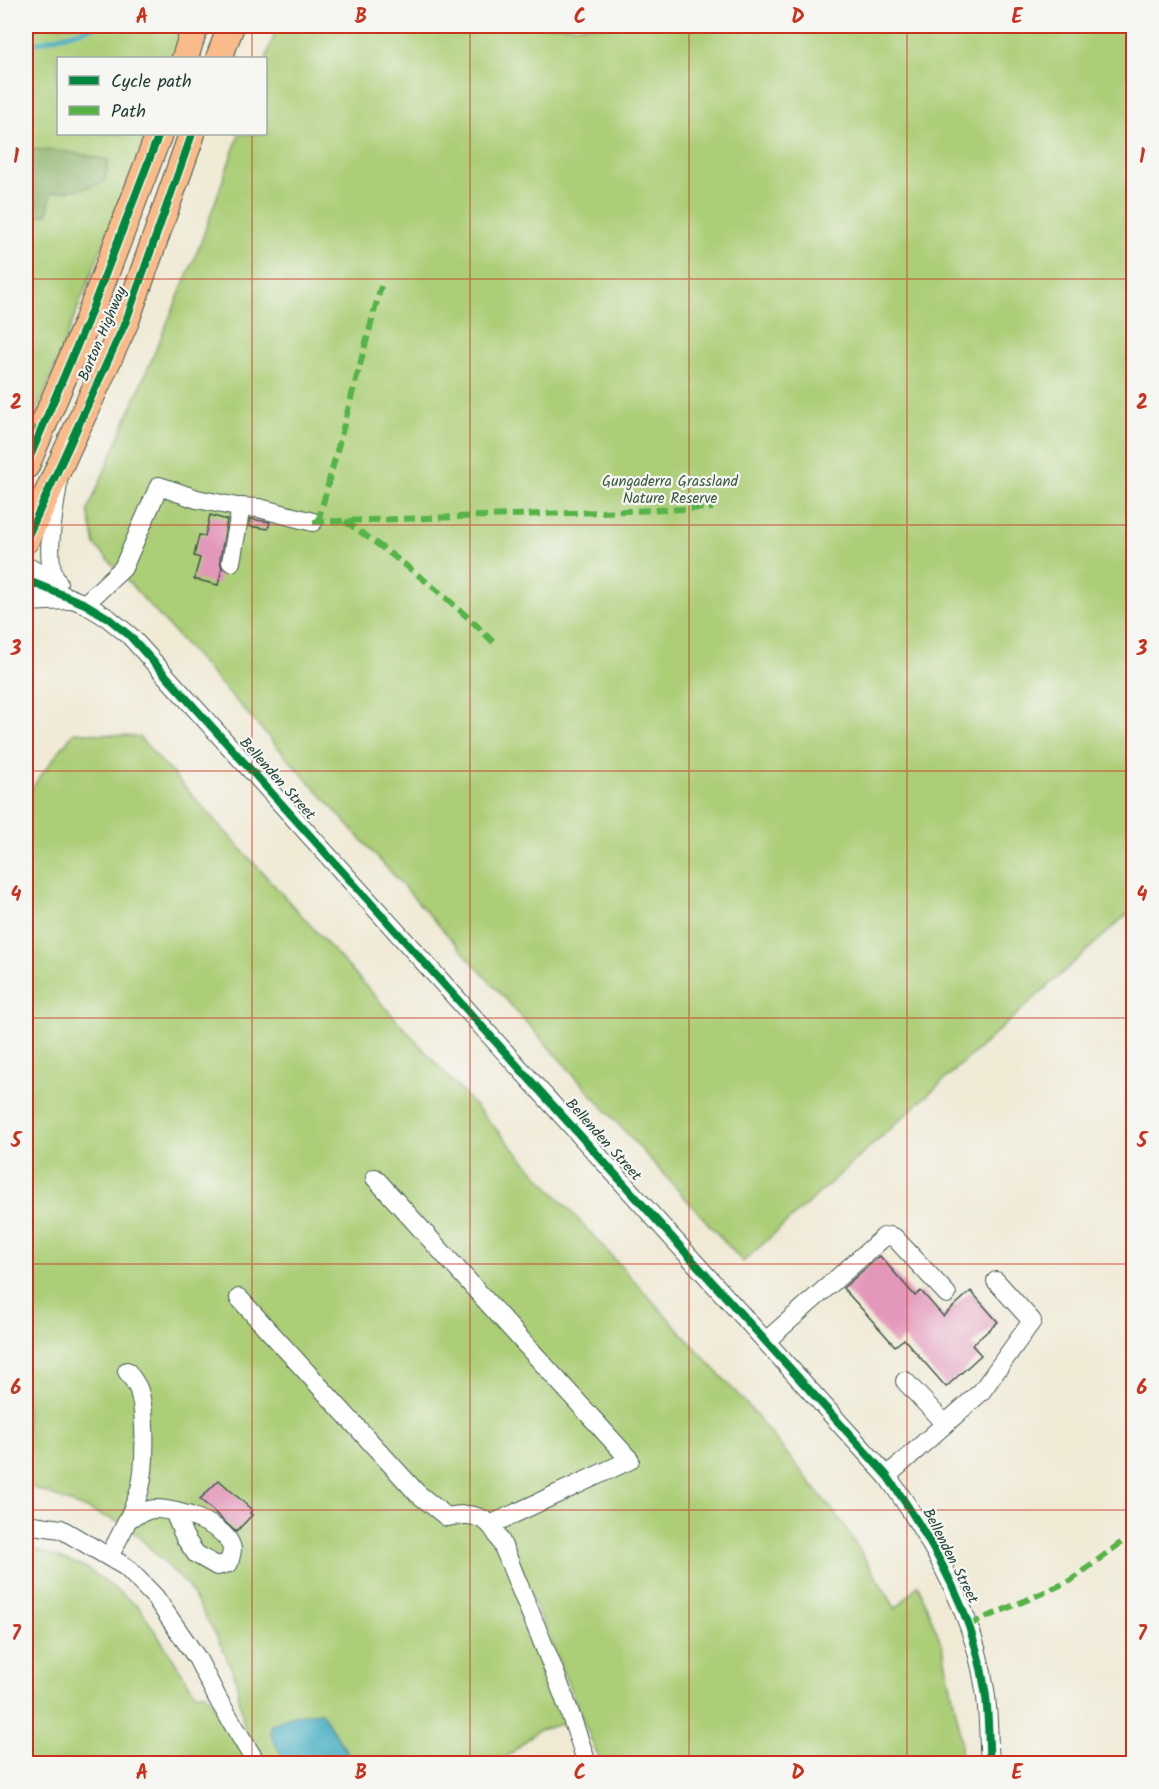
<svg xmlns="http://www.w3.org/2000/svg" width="1159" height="1789" font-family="Kalam,sans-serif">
<rect width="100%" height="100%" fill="#f6f6f2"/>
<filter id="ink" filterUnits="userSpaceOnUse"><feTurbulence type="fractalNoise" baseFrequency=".0167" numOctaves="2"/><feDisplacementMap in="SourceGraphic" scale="12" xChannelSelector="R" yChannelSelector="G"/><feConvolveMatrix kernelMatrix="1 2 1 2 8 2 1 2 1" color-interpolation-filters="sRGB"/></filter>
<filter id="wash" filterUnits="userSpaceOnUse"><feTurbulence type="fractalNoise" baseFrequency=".008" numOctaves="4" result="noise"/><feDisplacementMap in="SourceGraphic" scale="24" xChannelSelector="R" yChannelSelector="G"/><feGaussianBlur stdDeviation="1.35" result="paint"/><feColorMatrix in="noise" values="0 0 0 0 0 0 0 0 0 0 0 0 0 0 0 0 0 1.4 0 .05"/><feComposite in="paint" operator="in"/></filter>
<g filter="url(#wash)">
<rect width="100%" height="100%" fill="#f0ead5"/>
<g fill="#acce77" stroke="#668656" stroke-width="1.5">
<polygon points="26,26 186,26 175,58 58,58 58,134 146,134 26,441"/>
<polygon points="277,26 1133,26 1133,909 743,1262 95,545 88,510 200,245 239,134 266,134 266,59"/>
<polygon points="74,732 139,737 751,1409 842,1522 896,1609 918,1585 942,1645 960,1730 962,1763 601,1763 506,1536 568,1722 537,1731 500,1763 268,1763 245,1731 235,1676 217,1637 187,1585 138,1536 121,1523 26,1485 26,795"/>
<polygon points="26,1546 85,1567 140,1608 195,1693 206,1693 250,1764 26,1764"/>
</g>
<path fill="#89b168" stroke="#54774e" stroke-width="1.5" d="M34,149L69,152L109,160L104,182L86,188L51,193L48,213C30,219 31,225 28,242L26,243V173Z"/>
<polygon fill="#41acc1" stroke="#30747a" stroke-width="1.5" points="321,1712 354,1763 285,1763 271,1735 271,1725 293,1715"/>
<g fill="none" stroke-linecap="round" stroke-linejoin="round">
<polyline stroke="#41acc1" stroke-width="4.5" points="26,46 98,26"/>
</g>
<g id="blocks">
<g fill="#e397bb">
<polygon points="210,515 227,520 220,560 222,568 218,585 194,579 200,558 194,556 199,535 205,536"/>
<polygon points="250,519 270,522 268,529 249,526"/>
<polygon points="880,1256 915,1296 921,1291 943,1316 971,1291 998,1322 972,1345 981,1355 946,1387 904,1339 895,1346 843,1288"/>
<polygon points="219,1480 252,1510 250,1513 252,1515 236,1532 200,1499"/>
</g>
</g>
</g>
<g filter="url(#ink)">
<use href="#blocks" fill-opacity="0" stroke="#3e574c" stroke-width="1.5"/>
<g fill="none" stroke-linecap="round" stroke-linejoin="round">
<g stroke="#3e574c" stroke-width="20">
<g id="minor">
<polyline points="231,562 241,507"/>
<polyline points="26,566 50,579"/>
<path d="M26,580L85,604L108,618L130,636L887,1476C932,1539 974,1613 985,1690C989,1714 988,1739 990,1764"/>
<path d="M58,583C42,563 55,508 58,483"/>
<polyline points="26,602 68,600"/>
<polyline points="85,604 123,568 159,486 197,499 237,507 259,508 313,522"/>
<polyline points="375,1178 630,1460 490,1525"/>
<path d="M239,1298L417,1493L447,1517C462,1514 474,1513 487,1522C500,1531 511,1568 518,1583C543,1643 568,1702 587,1764"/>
<polyline points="767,1340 884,1237 890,1236 895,1238 947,1294"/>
<polyline points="905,1381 945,1424"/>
<polyline points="887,1476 981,1392 1032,1321 996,1281"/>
<path d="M128,1519C136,1516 146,1509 155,1509C177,1509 227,1524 232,1549C232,1553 230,1559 229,1563L217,1566L196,1554L185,1538L174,1512"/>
<polyline points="26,1524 61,1529 126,1567 155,1597 197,1658 219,1701 257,1764"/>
<path d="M109,1557C120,1535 133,1513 140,1489C146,1466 146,1413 139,1391C137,1384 131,1377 127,1371"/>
</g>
</g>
<g stroke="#3e574c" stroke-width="28">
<g id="highway">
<polyline points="185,58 195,26"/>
<polyline points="219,58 231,26"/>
<polyline points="26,466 87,322 159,134"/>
<polyline points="26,540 126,321 192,134"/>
</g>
</g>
<use href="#minor" stroke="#fff" stroke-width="18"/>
<use href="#highway" stroke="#fabb8b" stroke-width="26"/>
<g stroke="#55b346" stroke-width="6" stroke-dasharray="12 6" stroke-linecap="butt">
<polyline points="26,433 44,424"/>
<path d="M345,521C399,559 451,598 497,646"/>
<polyline points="313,522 713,508"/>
<polyline points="318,522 381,286"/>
<polyline points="969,1625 1070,1581 1134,1533"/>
</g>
<g stroke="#f6f6f2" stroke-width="11">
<g id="cycleway">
<polyline points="26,466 87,322 159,134"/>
<polyline points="26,540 126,321 192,134"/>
<path d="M26,580L85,604L108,618L130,636L887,1476C932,1539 974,1613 985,1690C989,1714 988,1739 990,1764"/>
</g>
</g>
<use href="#cycleway" stroke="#00873e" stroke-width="8"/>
</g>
</g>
<path fill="none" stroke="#c8321e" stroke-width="1.5" stroke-opacity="0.55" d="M252,26V58M470,26V1764M689,26V1764M907,26V1764M252,134V1764M26,279H1134M26,525H1134M26,771H1134M26,1018H1134M26,1264H1134M26,1510H1134"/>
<g text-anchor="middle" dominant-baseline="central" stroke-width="4.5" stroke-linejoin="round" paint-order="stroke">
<g font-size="15" fill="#1f3d34" stroke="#f6f6f2">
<text transform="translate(103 334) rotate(-67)">Barton Highway</text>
<text transform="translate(277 779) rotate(48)">Bellenden Street</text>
<text transform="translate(603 1140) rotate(48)">Bellenden Street</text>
<text transform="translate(950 1556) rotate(63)">Bellenden Street</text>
</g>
<g font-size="15" fill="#3b5a41" stroke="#f6f6f2">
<text x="670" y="482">Gungaderra Grassland<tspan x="670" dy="17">Nature Reserve</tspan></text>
</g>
</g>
<rect width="1159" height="1789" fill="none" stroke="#f6f6f2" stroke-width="66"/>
<rect x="57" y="57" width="210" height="78" fill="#f6f6f2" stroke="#a0aca6" stroke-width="1.5"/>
<rect x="69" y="76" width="30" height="9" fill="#00873e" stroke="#a0aca6" stroke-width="1.5"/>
<text x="111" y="87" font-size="18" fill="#1f3d34">Cycle path</text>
<rect x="69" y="106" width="30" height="9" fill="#55b346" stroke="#a0aca6" stroke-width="1.5"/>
<text x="111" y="117" font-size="18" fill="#1f3d34">Path</text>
<rect x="33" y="33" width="1093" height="1723" fill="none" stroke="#c8321e" stroke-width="2"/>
<g font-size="20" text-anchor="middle" font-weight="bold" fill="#c8321e">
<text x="142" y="23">A</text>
<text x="361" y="23">B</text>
<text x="580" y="23">C</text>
<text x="798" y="23">D</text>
<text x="1017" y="23">E</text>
<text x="16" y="163">1</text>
<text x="1142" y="163">1</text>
<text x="16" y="409">2</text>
<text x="1142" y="409">2</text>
<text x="16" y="655">3</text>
<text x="1142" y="655">3</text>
<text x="16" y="901">4</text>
<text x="1142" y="901">4</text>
<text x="16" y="1147">5</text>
<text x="1142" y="1147">5</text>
<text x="16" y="1394">6</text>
<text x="1142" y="1394">6</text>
<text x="16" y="1640">7</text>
<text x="1142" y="1640">7</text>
<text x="142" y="1779">A</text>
<text x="361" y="1779">B</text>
<text x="580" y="1779">C</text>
<text x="798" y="1779">D</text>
<text x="1017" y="1779">E</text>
</g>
</svg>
